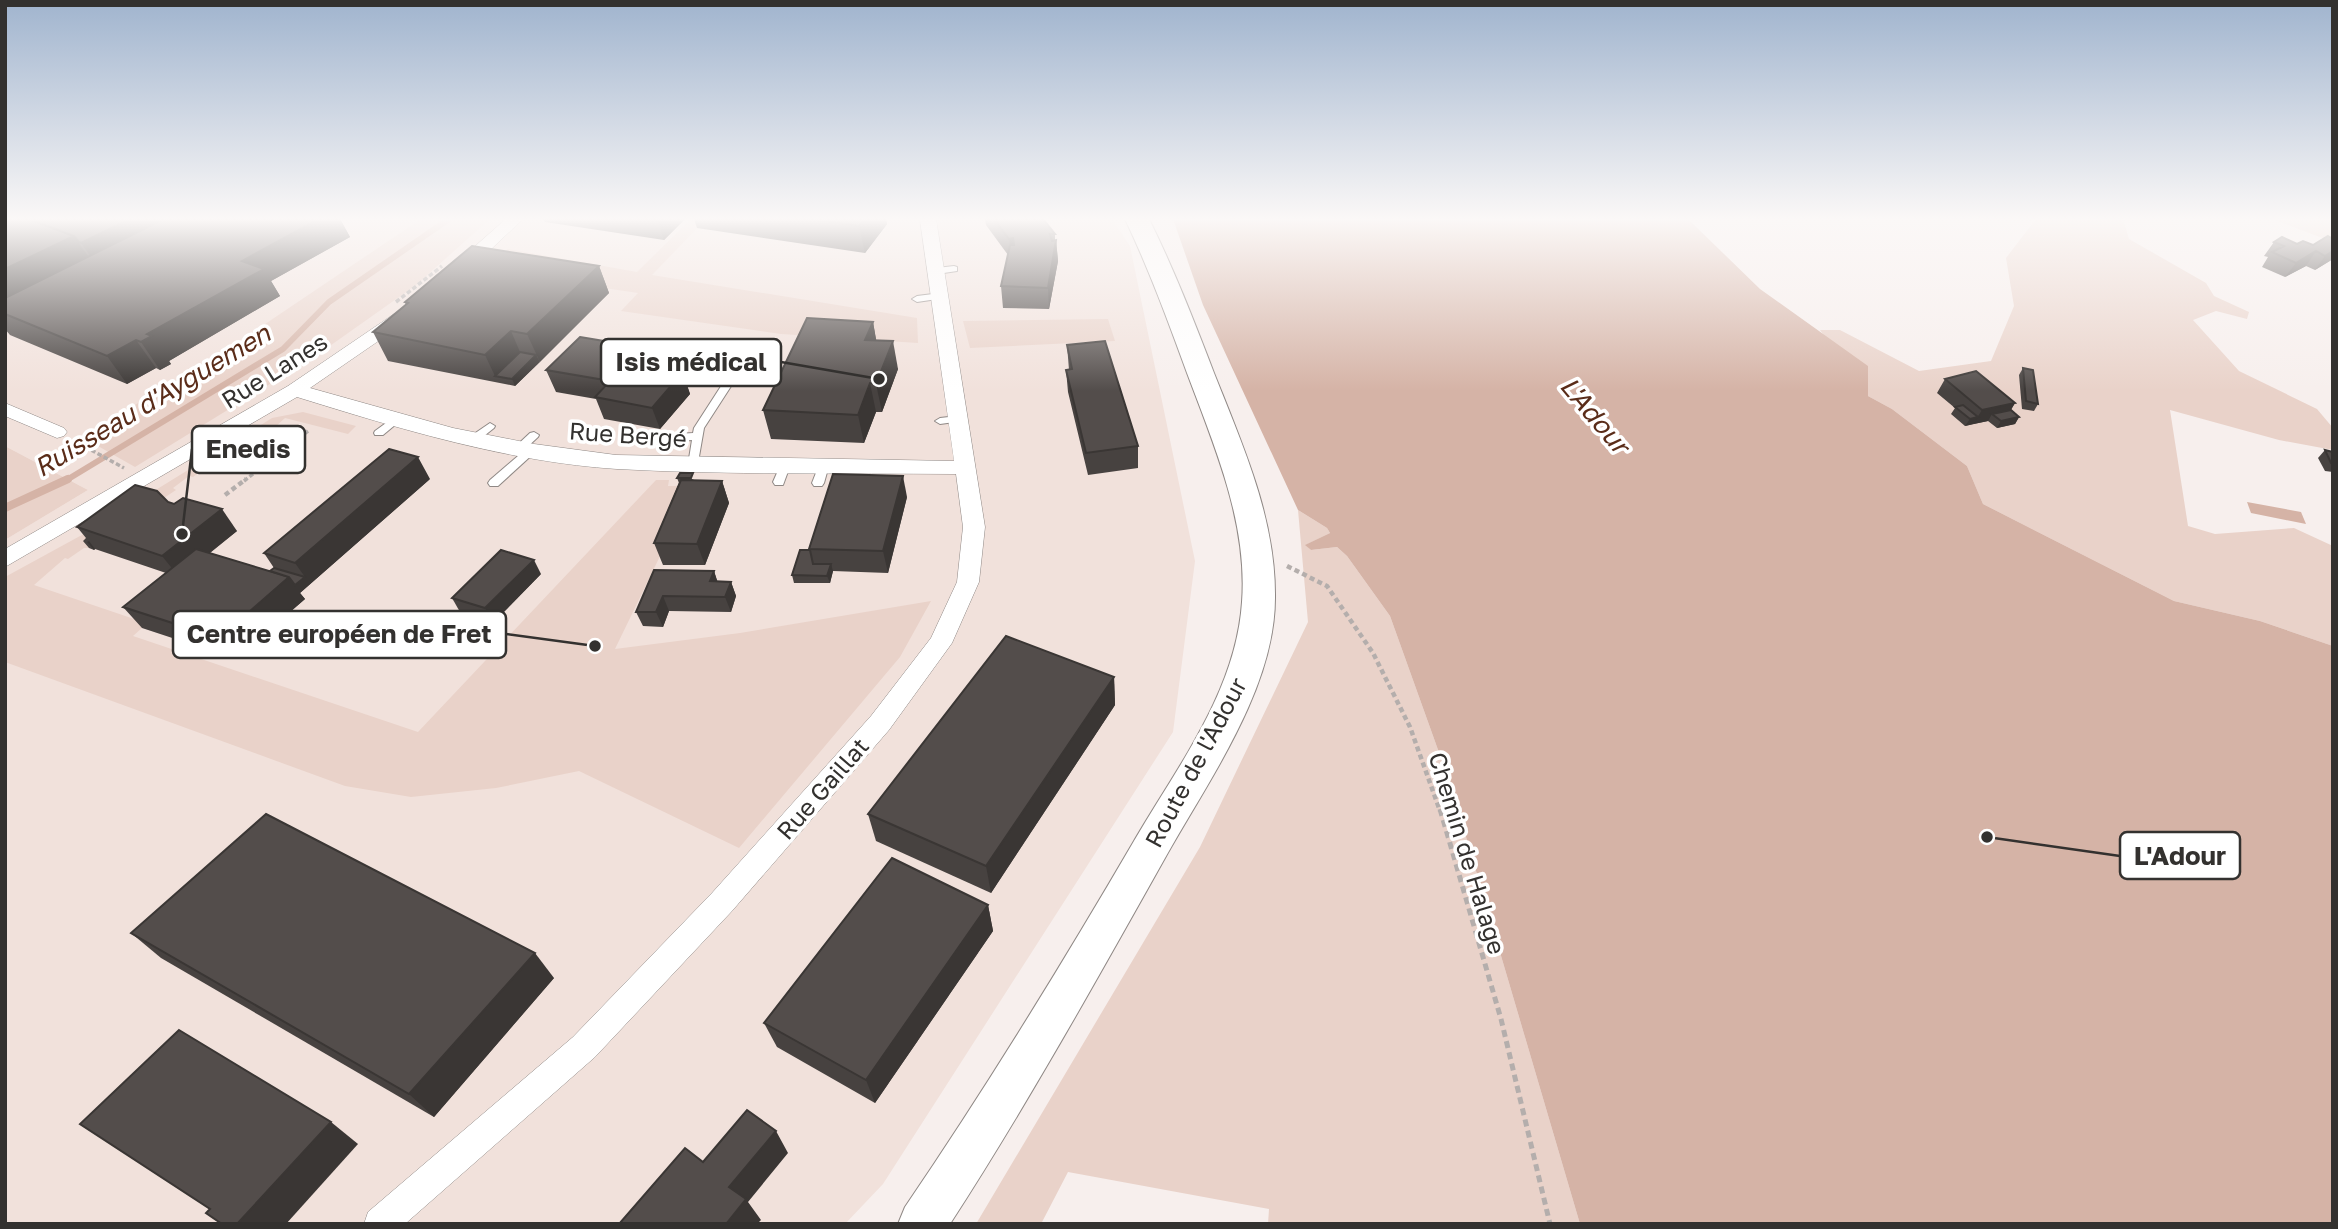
<svg xmlns="http://www.w3.org/2000/svg" width="2338" height="1229" font-family="'Golos Text',sans-serif">
<rect width="100%" height="100%" fill="#f7efed"/>
<polygon fill="#f1e1db" points="5,219 1112,219 1130,246 1195,561 1173,732 883,1184 845,1224 5,1224 5,540 88,490 5,446"/>
<g fill="#e9d2c9">
<polygon points="421,219 490,219 416,285 317,355 135,467 82,437 231,347"/>
<polygon points="691,219 706,219 652,275 917,318 918,343 781,334 621,311 638,293 483,270 508,249 637,272"/>
<polygon points="2036,219 2123,219 2129,239 2206,283 2214,296 2249,312 2247,319 2216,311 2193,320 2239,371 2317,409 2333,428 2333,450 2279,440 2170,410 2188,526 2215,534 2294,528 2333,546 2333,646 2260,621 2174,601 1983,504 1967,466 1892,409 1868,396 1820,330 1840,330 1919,371 1991,361 2014,306 2006,258"/>
<polygon points="2272,219 2333,219 2333,242"/>
<polygon points="1108,319 1115,341 970,348 963,321"/>
<polygon points="303,412 356,426 348,434 285,418 262,439 255,437 243,446 239,445 213,469 207,467 193,477 189,476 173,488 176,490 152,506 149,504 89,548 84,548 68,559 65,558 34,585 140,621 142,628 133,636 418,732 656,480 669,480 668,486 694,486 615,649 740,633 931,601 900,657 739,848 579,771 496,788 411,797 345,786 5,662 5,577 91,530 272,418"/>
<polygon points="5,446 88,490 5,540"/>
<polygon points="1298,510 1327,528 1330,533 1306,545 1311,550 1337,547 1347,556 1390,616 1451,786 1580,1224 1268,1224 1269,1209 1068,1172 1041,1224 976,1224 1200,847 1308,622"/>
</g>
<g fill="#d5b3a6">
<polygon points="1173,219 1688,219 1760,289 1868,366 1868,396 1892,409 1967,466 1983,504 2174,601 2260,621 2333,646 2333,1224 1580,1224 1451,786 1390,616 1347,556 1337,547 1311,550 1305,545 1330,533 1327,528 1298,510 1203,305"/>
<polygon points="2247,502 2301,512 2306,524 2251,513"/>
</g>
<g fill="none" stroke-linecap="round" stroke-linejoin="round">
<polyline stroke="#d5b3a6" stroke-width="6" points="65,481 283,349 329,302 449,219"/>
<polyline stroke="#d5b3a6" stroke-width="8" points="5,508 68,479"/>
<g stroke="#8f8885" stroke-width="2">
<g id="lane">
<polygon points="954,266 957,267 957,271 937,274 932,271 937,268"/>
<polygon points="941,293 946,296 944,298 917,302 912,299 917,296"/>
<path d="M730,377L735,380L704,428L697,468H689L688,465L692,440C673,441 646,445 631,434L636,431L663,435L693,433L694,428L725,380Z"/>
<polygon points="397,415 402,418 401,420 383,435 375,435 374,433 375,431"/>
<polygon points="958,416 963,419 962,421 940,424 935,421 940,418"/>
<polygon points="490,423 495,426 494,428 479,440 471,440 470,438 471,436"/>
<polygon points="534,432 539,435 538,437 523,451 515,451 514,449 515,447 530,433"/>
<polygon points="529,449 534,452 533,454 498,486 490,486 488,483 490,480 525,450"/>
<polygon points="824,461 829,465 824,483 822,486 814,486 812,483 819,465"/>
<polygon points="785,462 790,466 783,485 775,485 773,482 780,466"/>
</g>
</g>
<g stroke="#8f8885" stroke-width="1">
<g id="street">
<polygon points="506,219 523,219 467,272 455,272 452,268 455,264"/>
<path d="M920,219H936L985,527L979,582L952,643L889,730L732,911L595,1057L405,1224H364L368,1212L573,1037L712,893L871,716L931,638L957,582L963,527L956,474C844,473 728,475 617,469C509,462 400,429 297,397L5,567V549L288,386L394,314L400,313L409,318L406,322L310,388L453,428L534,444L616,455L954,461Z"/>
<polygon points="5,403 64,428 67,432 64,436 57,438 5,416"/>
</g>
</g>
<g stroke="#8f8885" stroke-width="2">
<path id="secondary" d="M1125,219H1149C1174,269 1194,321 1214,373C1243,446 1276,519 1275,598C1275,689 1208,781 1165,858C1096,981 1027,1105 950,1224H898L905,1207C986,1088 1061,966 1134,841C1177,767 1236,692 1242,602C1248,523 1214,445 1187,373C1168,321 1149,269 1125,219Z"/>
</g>
<g stroke="#b4aeac" stroke-width="3.5" stroke-dasharray="4.5 2.5" stroke-linecap="butt">
<polyline points="396,302 442,266"/>
<polyline points="73,440 124,468"/>
<polyline points="244,481 308,431"/>
</g>
<g stroke="#b4aeac" stroke-width="4.5" stroke-dasharray="5 3.5" stroke-linecap="butt">
<polyline points="225,495 246,479"/>
<polyline points="1287,566 1327,586 1373,653 1410,727 1440,811"/>
</g>
<polyline stroke="#b4aeac" stroke-width="5" stroke-dasharray="7 4.5" stroke-linecap="butt" points="1440,809 1501,1019 1550,1224"/>
<use href="#lane" fill="#fff" fill-rule="evenodd"/>
<use href="#street" fill="#fff" fill-rule="evenodd"/>
<use href="#secondary" fill="#fff" fill-rule="evenodd"/>
</g>
<g fill="#474240">
<polygon points="5,219 161,220 164,219 340,219 350,237 271,281 280,296 169,361 171,364 160,370 156,368 127,384 10,335 5,329"/>
<polygon points="543,219 685,219 664,240 545,222"/>
<polygon points="694,219 886,219 887,224 865,253 697,228"/>
<polygon points="985,219 1043,219 1055,234 1055,240 1056,240 1058,261 1049,309 1003,308 1001,286 1008,255 986,225"/>
<polygon points="2333,239 2333,259 2315,270 2306,266 2285,277 2262,267 2268,257 2264,256 2274,242 2313,245"/>
<polygon points="599,266 609,293 515,386 388,361 373,332 406,305 405,302"/>
<polygon points="873,322 876,340 898,369 882,412 876,412 864,443 771,439 763,410"/>
<polygon points="1067,345 1138,446 1138,468 1088,475 1068,392 1066,370 1069,370"/>
<polygon points="676,353 690,394 660,429 604,419 596,399 556,392 546,370"/>
<polygon points="2023,368 2038,404 2034,411 2022,409 2019,375"/>
<polygon points="1945,379 2015,403 2011,410 2019,417 2015,424 1997,428 1988,421 1965,426 1951,414 1955,408 1937,393"/>
<polygon points="2325,450 2333,452 2333,472 2325,471 2318,458"/>
<polygon points="680,473 696,481 722,481 729,503 705,565 663,565 654,543 679,483 677,478"/>
<polygon points="430,479 300,593 305,599 236,659 142,628 123,607 166,573 95,549 94,550 89,548 83,541 86,538 77,527 168,502 237,531 210,553 270,571 274,568 264,553"/>
<polygon points="907,497 888,573 833,571 830,583 794,583 792,575 809,549"/>
<polygon points="654,570 714,571 717,581 731,582 736,596 731,612 669,611 663,627 643,626 636,612"/>
<polygon points="541,574 493,623 460,612 452,598"/>
<polygon points="1114,677 1115,705 991,893 876,841 868,814"/>
<polygon points="988,905 993,931 875,1103 777,1047 764,1023"/>
<polygon points="131,933 554,978 434,1117 161,958"/>
</g>
<g fill="#3a3634">
<polygon points="130,219 160,219 166,228 96,264 81,243"/>
<polygon points="319,219 340,219 350,237 271,281 280,296 169,361 171,364 160,370 141,342 147,334 242,261"/>
<polygon points="657,219 685,219 664,240"/>
<polygon points="865,219 886,219 887,224 865,253 859,226"/>
<polygon points="74,236 93,263 5,308 5,269"/>
<polygon points="1013,238 1015,259 1011,259 1009,239"/>
<polygon points="1056,240 1058,261 1049,309 1048,288"/>
<polygon points="2316,251 2306,266 2285,277 2296,263"/>
<polygon points="2333,251 2333,259 2315,270 2325,256"/>
<polygon points="599,266 609,293 540,362 527,334"/>
<polygon points="873,322 878,350 865,340"/>
<polygon points="511,331 523,359 495,376 485,355"/>
<polygon points="136,340 156,368 127,384 107,356"/>
<polygon points="893,341 898,369 882,412 876,384"/>
<polygon points="676,353 690,394 660,429 652,408 662,368"/>
<polygon points="536,355 540,362 515,386 512,379"/>
<polygon points="870,383 876,412 864,443 858,415"/>
<polygon points="2015,403 2006,417 1992,414 1988,421 1973,424 1982,410"/>
<polygon points="1978,417 1973,424 1965,426 1970,419"/>
<polygon points="2019,417 2015,424 1997,428 2001,421"/>
<polygon points="418,457 430,479 300,593 305,599 236,659 219,638 289,577 305,577 295,563"/>
<polygon points="903,476 907,497 888,573 883,551"/>
<polygon points="722,481 729,503 705,565 697,544"/>
<polygon points="222,509 237,531 179,577 162,556"/>
<polygon points="89,541 95,549 94,550 87,542"/>
<polygon points="534,560 541,574 493,623 485,608"/>
<polygon points="831,564 833,571 830,583 827,576"/>
<polygon points="714,571 719,586 710,581"/>
<polygon points="731,582 736,596 731,612 725,597"/>
<polygon points="663,596 669,611 663,627 656,612"/>
<polygon points="1114,677 1115,705 991,893 986,866"/>
<polygon points="988,905 993,931 875,1103 866,1080"/>
<polygon points="535,953 554,978 434,1117 409,1094"/>
<polygon points="331,1122 358,1144 286,1224 237,1224"/>
<polygon points="776,1131 788,1153 748,1202 761,1220 757,1224 726,1224 729,1187"/>
</g>
<g fill="#534d4b" stroke="#3a3634" stroke-width="2">
<polygon points="5,219 29,219 74,236 5,269"/>
<polygon points="29,219 130,219 81,243 79,242 74,236"/>
<polygon points="164,219 319,219 242,261 264,269 147,334 152,336 141,342 136,340 107,356 5,314 5,298"/>
<polygon points="812,219 865,219 859,226"/>
<polygon points="994,219 1043,219 1055,234 1050,234 1052,241 1056,240 1048,288 1001,286 1010,245 1014,245 1013,238 1009,239"/>
<polygon points="2328,236 2333,239 2333,251 2325,256 2316,251 2296,263 2272,252 2284,246 2274,242 2282,237 2297,244 2303,241 2313,245"/>
<polygon points="472,246 599,266 527,334 511,331 485,355 373,332 408,303 405,302"/>
<polygon points="807,318 873,322 865,340 893,341 876,384 870,383 858,415 763,410"/>
<polygon points="580,337 676,353 662,368 683,372 652,408 595,397 610,381 546,370"/>
<polygon points="1105,341 1138,446 1086,453 1066,370 1072,369 1067,345"/>
<polygon points="520,352 536,355 512,379 495,376"/>
<polygon points="2023,368 2033,370 2038,404 2026,401"/>
<polygon points="1976,371 2015,403 1982,410 1945,379"/>
<polygon points="1963,405 1978,417 1970,419 1955,407"/>
<polygon points="2011,410 2019,417 2001,421 1992,414"/>
<polygon points="389,449 418,457 295,563 264,553"/>
<polygon points="2325,450 2333,452 2333,464 2331,463"/>
<polygon points="680,473 693,473 691,478 677,478"/>
<polygon points="833,474 903,476 883,551 809,549"/>
<polygon points="681,480 722,481 697,544 654,543"/>
<polygon points="135,485 157,491 168,502 174,504 183,498 222,509 162,556 77,527"/>
<polygon points="196,549 289,577 219,638 123,607"/>
<polygon points="501,550 534,560 485,608 452,598"/>
<polygon points="800,550 810,550 813,564 831,564 827,576 792,575"/>
<polygon points="274,568 305,577 295,585 289,577 270,571"/>
<polygon points="654,570 714,571 710,581 731,582 725,597 663,596 656,612 636,612"/>
<polygon points="1006,636 1114,677 986,866 868,814"/>
<polygon points="266,814 535,953 409,1094 131,933"/>
<polygon points="892,858 988,905 866,1080 764,1023"/>
<polygon points="179,1030 331,1122 237,1224 222,1224 206,1213 210,1209 80,1124"/>
<polygon points="747,1110 776,1131 729,1187 746,1199 726,1224 619,1224 685,1148 703,1162"/>
</g>
<linearGradient id="sky" x2="0" y2="1"><stop stop-color="#a0b4ce"/><stop offset="0.56" stop-color="#fbf8f7"/><stop offset="1" stop-color="#fbf8f7" stop-opacity="0"/></linearGradient>
<rect width="2338" height="391" fill="url(#sky)"/>
<g text-anchor="middle" dominant-baseline="central" stroke-width="7" stroke-linejoin="round" paint-order="stroke">
<g font-size="24" fill="#33312f" stroke="#fff">
<text transform="translate(274 370) rotate(-32)">Rue Lanes</text>
<text transform="translate(628 434) rotate(4)">Rue Bergé</text>
<text transform="translate(1195 762) rotate(-62)">Route de l'Adour</text>
<text transform="translate(822 788) rotate(-49)">Rue Gaillat</text>
<text transform="translate(1468 853) rotate(73)">Chemin de Halage</text>
</g>
<g font-size="26" font-style="italic" fill="#5a2c19" stroke="#fff">
<text transform="translate(152 400) rotate(-31)">Ruisseau d'Ayguemen</text>
<text transform="translate(1595 415) rotate(50)">L'Adour</text>
</g>
</g>
<path fill="none" stroke="#33312f" stroke-width="2.5" d="M879 379L781 362M182 534L192 449M595 646L506 634M1987 837L2120 856"/>
<g fill="#33312f" stroke="#fff" stroke-width="2.5">
<circle cx="879" cy="379" r="7"/>
<circle cx="182" cy="534" r="7"/>
<circle cx="595" cy="646" r="7"/>
<circle cx="1987" cy="837" r="7"/>
</g>
<g fill="#fff" stroke="#33312f" stroke-width="2.5">
<rect x="601" y="339" width="180" height="47" rx="7"/>
<rect x="192" y="426" width="113" height="47" rx="7"/>
<rect x="173" y="611" width="333" height="47" rx="7"/>
<rect x="2120" y="832" width="120" height="47" rx="7"/>
</g>
<g font-size="26" text-anchor="middle" font-weight="bold" fill="#33312f">
<text x="691" y="371">Isis médical</text>
<text x="248" y="458">Enedis</text>
<text x="339" y="643">Centre européen de Fret</text>
<text x="2180" y="865">L'Adour</text>
</g>
<rect width="2338" height="1229" fill="none" stroke="#33312f" stroke-width="14"/>
</svg>
